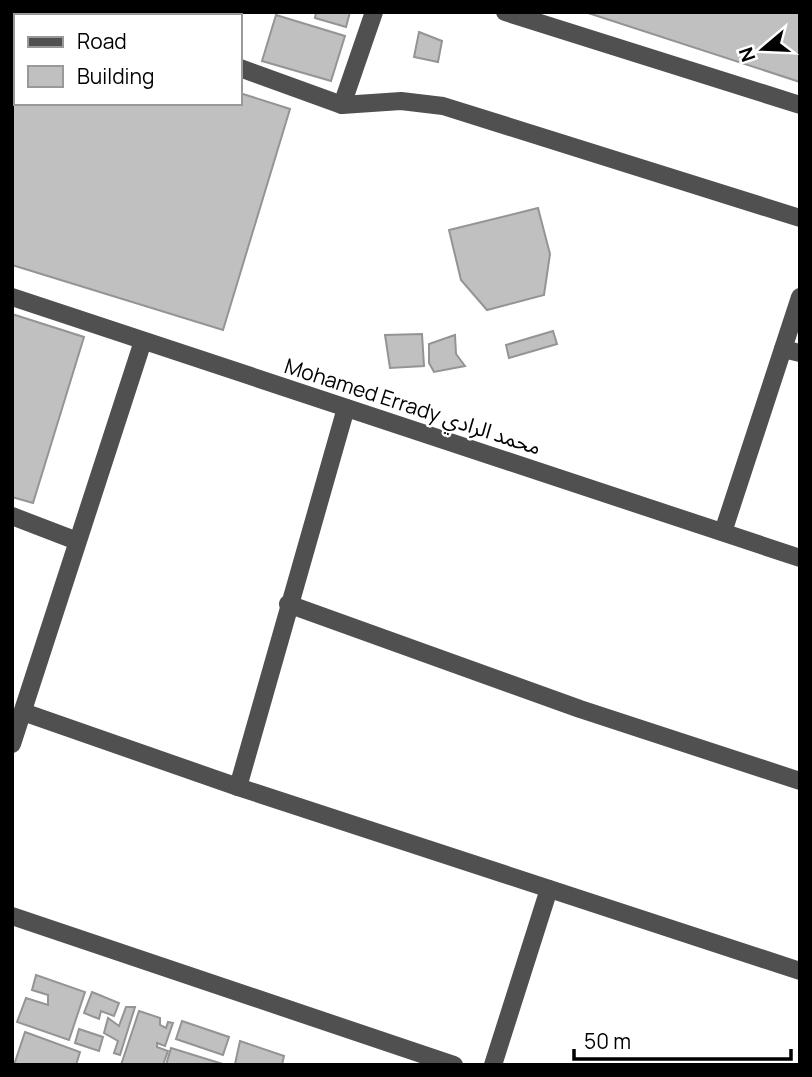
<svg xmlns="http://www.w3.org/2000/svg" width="812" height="1077" font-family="Manrope,'Noto Sans Arabic',sans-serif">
<rect width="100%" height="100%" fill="#fff"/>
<g fill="#c0c0c0" stroke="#949494" stroke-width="2">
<polygon points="316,12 350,12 346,27 315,18"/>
<polygon points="585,12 800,12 800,82"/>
<polygon points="276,15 345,36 331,81 262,61"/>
<polygon points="12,22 16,23 16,103 240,103 240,93 290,109 223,330 12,265"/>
<polygon points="419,32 442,41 438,62 414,57"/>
<polygon points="538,208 550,254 544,295 487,310 461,280 449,230"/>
<polygon points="12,314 84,337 33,503 12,497"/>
<polygon points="553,331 557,344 509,358 506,345"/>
<polygon points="422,334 424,366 390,368 385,335"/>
<polygon points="455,335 456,354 465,366 434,372 429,363 429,344"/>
<polygon points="36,975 85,992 69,1040 17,1022 26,998 48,1005 48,995 32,990"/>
<polygon points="92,992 119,1003 114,1016 101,1011 99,1019 84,1013"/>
<polygon points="126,1007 135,1007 120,1055 114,1053 118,1041 104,1033 108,1018 119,1026"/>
<polygon points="139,1011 160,1018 160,1025 166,1028 168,1022 173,1023 165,1046 157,1043 157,1047 168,1051 163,1065 121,1065"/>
<polygon points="182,1021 229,1037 223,1055 176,1039"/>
<polygon points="79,1029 103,1037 99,1051 75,1043"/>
<polygon points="25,1032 80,1052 76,1065 14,1065"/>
<polygon points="240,1041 284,1056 282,1065 235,1064"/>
<polygon points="171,1048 226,1065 166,1065"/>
</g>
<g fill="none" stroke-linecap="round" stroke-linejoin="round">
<g stroke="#505050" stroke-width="18">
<polyline points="79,12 90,16"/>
<polyline points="505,12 800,105"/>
<polyline points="204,16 205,12"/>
<polyline points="240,68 342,105 401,101 443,106 800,218"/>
<polyline points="342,105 374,12"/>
<polyline points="12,297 800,558"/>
<polyline points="783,349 800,353"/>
<polyline points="12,516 77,541"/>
<polyline points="723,532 800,297"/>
<polyline points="288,604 580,709 800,781"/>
<polyline points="23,712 238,787 800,971"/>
<polyline points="12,744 143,341"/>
<polyline points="238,787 346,408"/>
<polyline points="12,916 454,1065"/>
<polyline points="493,1065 549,889"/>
</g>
</g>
<g text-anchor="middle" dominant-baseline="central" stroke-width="5" stroke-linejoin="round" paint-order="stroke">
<g font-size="21" fill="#000" stroke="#fff">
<text transform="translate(413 406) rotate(18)">Mohamed Errady محمد الرادي</text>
</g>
</g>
<rect width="812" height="1077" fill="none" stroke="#000000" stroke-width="28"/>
<rect x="14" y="14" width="228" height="91" fill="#ffffff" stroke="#999999" stroke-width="2"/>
<rect x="28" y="37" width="35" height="10" fill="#505050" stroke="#999999" stroke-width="2"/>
<text x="77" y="49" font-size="21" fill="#000000">Road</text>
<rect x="28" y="66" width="35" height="21" fill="#c0c0c0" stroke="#999999" stroke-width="2"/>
<text x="77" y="84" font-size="21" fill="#000000">Building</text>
<g transform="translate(763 49) rotate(251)" stroke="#ffffff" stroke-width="5" paint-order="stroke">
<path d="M0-5L12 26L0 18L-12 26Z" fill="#000000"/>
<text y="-10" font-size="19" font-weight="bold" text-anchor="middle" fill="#000000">N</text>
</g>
<path d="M574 1049v10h217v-10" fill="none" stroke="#000000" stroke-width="3.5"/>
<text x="584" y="1049" font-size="21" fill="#000000" stroke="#ffffff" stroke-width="5" paint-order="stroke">50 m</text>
</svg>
